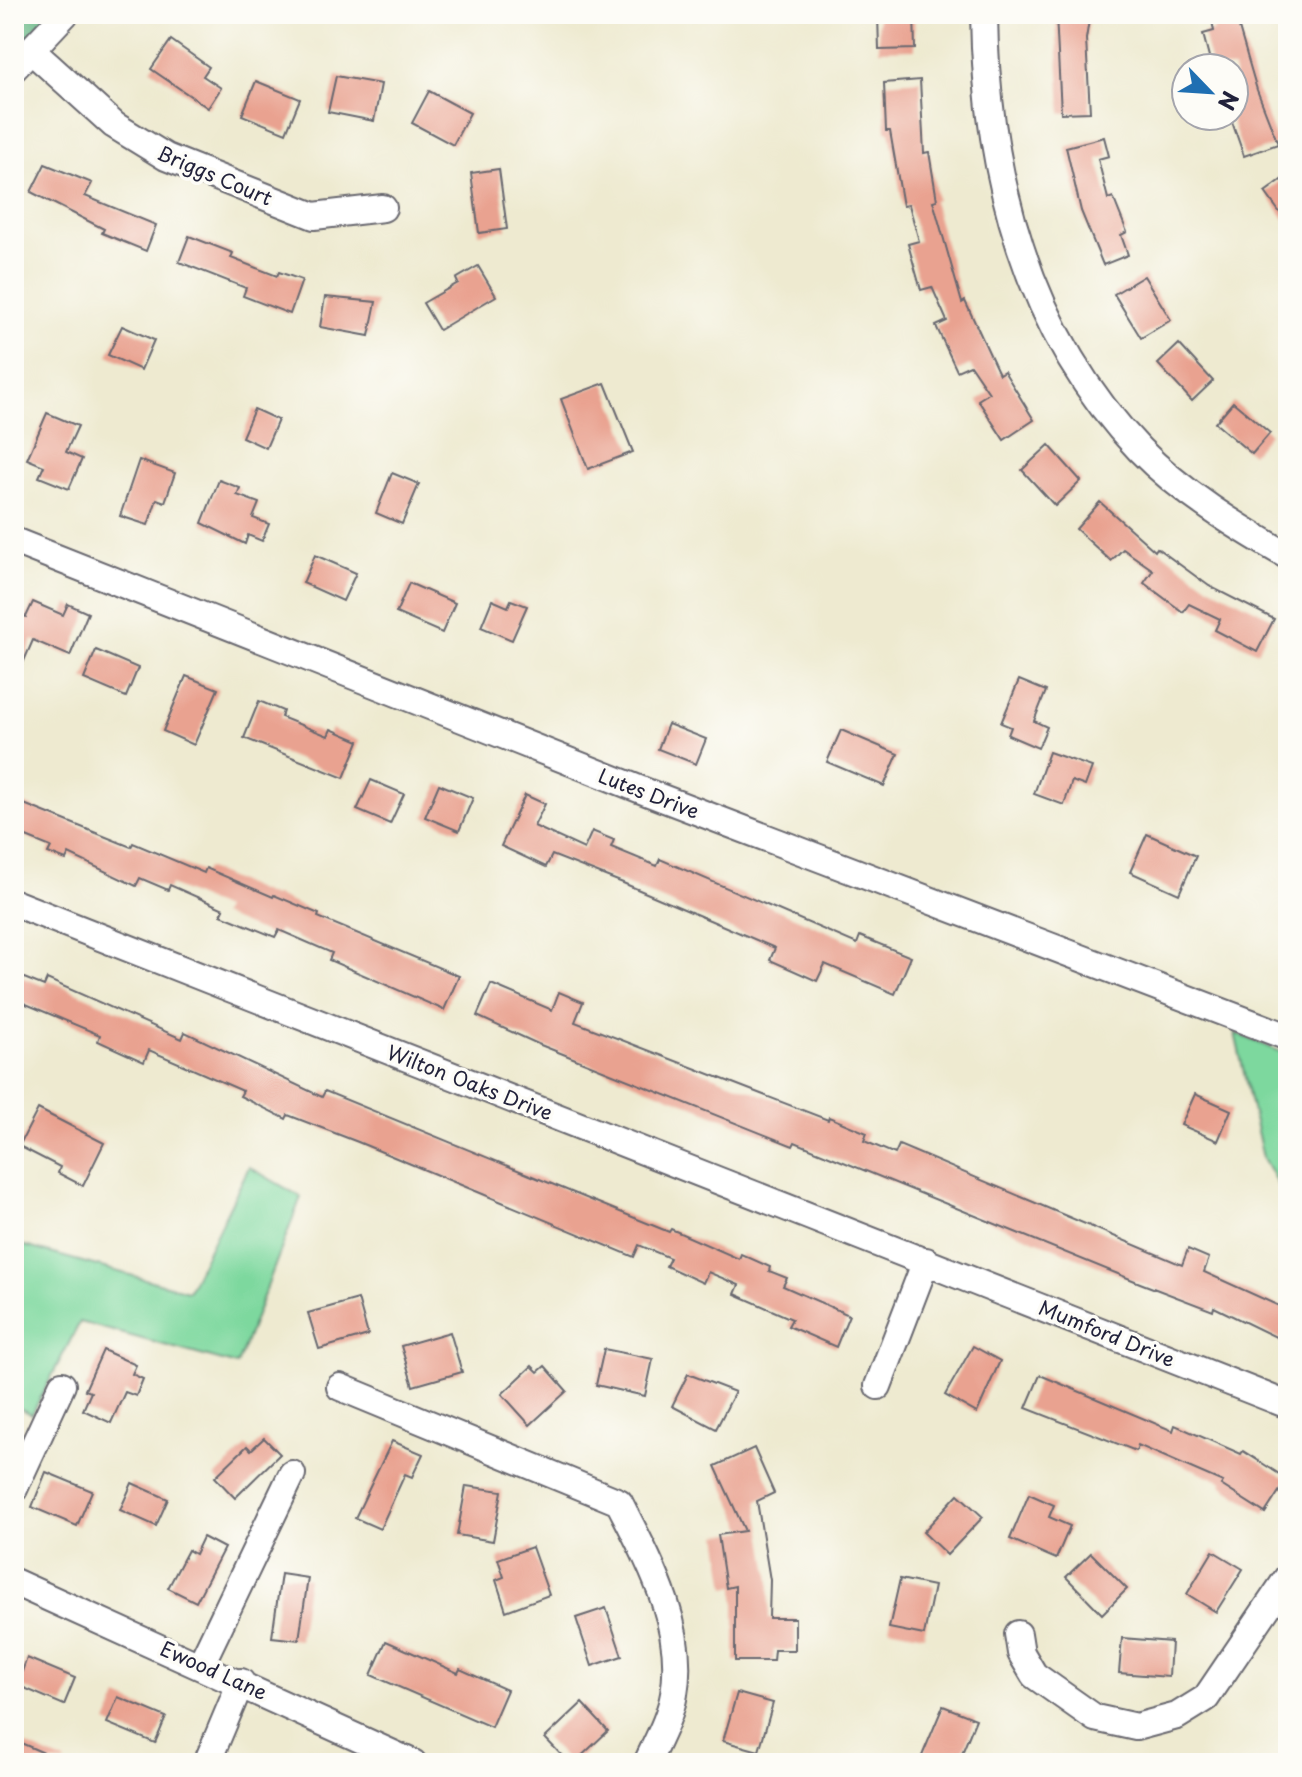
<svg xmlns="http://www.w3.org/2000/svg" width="1302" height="1777" font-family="'Playpen Sans',sans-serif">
<rect width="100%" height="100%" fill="#fdfcf7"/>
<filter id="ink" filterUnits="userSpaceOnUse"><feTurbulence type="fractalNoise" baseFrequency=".0125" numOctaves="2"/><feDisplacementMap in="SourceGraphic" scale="16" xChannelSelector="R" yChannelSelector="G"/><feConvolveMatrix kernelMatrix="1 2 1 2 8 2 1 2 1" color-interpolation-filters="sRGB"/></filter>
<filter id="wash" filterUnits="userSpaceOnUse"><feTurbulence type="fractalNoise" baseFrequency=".006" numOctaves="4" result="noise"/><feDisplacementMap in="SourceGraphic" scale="32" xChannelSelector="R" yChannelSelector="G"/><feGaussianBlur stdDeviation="1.8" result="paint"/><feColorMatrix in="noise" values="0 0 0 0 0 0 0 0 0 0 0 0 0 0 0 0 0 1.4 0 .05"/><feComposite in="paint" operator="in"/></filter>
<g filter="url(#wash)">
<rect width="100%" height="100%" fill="#eeead0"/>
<g fill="#7dd89e" stroke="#507d6c" stroke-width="2">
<polygon points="1235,1033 1288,1055 1288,1203 1263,1158"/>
<polygon points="249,1167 301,1197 237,1365 80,1322 32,1414 14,1406 14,1243 188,1291"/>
</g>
<polygon fill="#66b885" stroke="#446d60" stroke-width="2" points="14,14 54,14 14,61"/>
<g id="blocks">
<g fill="#e9a290">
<polygon points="878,14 914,14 915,49 879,50"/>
<polygon points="1056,14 1090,14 1086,39 1090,112 1061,113"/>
<polygon points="1235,14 1257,90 1278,144 1244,156 1230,116 1234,116 1234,108 1239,107 1234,91 1234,68 1212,68 1203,34 1214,31 1212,21"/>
<polygon points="171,40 209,67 203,76 221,88 208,108 151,69"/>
<polygon points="336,76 381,84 374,121 328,112"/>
<polygon points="920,80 924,153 929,152 937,200 933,201 962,303 965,301 999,374 1004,371 1034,420 1004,440 978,400 989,393 970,365 957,371 936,326 947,321 932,287 921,290 908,244 919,241 909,205 903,206 890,131 886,131 884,83"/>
<polygon points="256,81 300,99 286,133 242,115"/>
<polygon points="429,91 470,113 453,145 412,123"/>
<polygon points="1104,137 1109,156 1098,159 1108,199 1113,197 1127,232 1121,235 1128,255 1103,265 1081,211 1066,147"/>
<polygon points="45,164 92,183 85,196 156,225 146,251 102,233 104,229 31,192"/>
<polygon points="499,169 507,229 479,233 471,173"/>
<polygon points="1288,175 1288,224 1265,192"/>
<polygon points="189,236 233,253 231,258 277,276 279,272 302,280 290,314 243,296 246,288 179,262"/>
<polygon points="478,266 496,296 439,330 423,303 458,283 456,279"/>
<polygon points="1144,276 1171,320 1141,338 1114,294"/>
<polygon points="325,297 376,302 369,336 320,327"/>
<polygon points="122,326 154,340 141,370 108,355"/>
<polygon points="1179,344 1213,381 1192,401 1158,364"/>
<polygon points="605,383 633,452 588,469 561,399"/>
<polygon points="1233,402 1270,433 1252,454 1215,423"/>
<polygon points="254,409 278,420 266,448 242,437"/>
<polygon points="47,413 78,426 66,452 82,459 69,489 39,477 44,466 27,459"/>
<polygon points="1049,445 1081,481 1055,506 1022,470"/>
<polygon points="139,460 175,473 165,502 157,499 148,525 120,516"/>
<polygon points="392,473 419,484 402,524 376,513"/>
<polygon points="219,480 240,488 237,495 259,503 253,518 269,524 262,541 248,535 245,544 202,523"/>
<polygon points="1100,502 1155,551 1157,548 1209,586 1274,619 1257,652 1215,630 1220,619 1189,604 1183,612 1144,583 1153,570 1123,549 1111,561 1076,529"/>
<polygon points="315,555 356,573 343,601 303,583"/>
<polygon points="409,583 455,603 442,633 396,613"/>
<polygon points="492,600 508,607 511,600 527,606 512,640 481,627"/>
<polygon points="33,602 63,615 68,604 88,613 70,656 33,640 14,684 14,627 20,614 26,617"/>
<polygon points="96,650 138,668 126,697 84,679"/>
<polygon points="186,676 218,689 194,745 163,731"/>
<polygon points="1019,680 1046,691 1034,721 1047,727 1038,748 1008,735 1011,727 1001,723"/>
<polygon points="259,701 283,711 281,717 328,736 331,729 359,741 344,778 244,738"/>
<polygon points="668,724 706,739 696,764 658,749"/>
<polygon points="841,730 898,754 884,786 827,762"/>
<polygon points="1049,752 1092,767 1085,786 1072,781 1064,805 1034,794"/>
<polygon points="371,780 404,794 390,824 357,810"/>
<polygon points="439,784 473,798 459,831 425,817"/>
<polygon points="525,795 545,804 534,826 584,849 592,831 614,840 611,847 657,866 660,859 857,944 860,936 911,957 895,994 825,964 817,981 770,960 775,948 623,883 552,855 546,867 501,846"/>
<polygon points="14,800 131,847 133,843 204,873 206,868 273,897 274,895 319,914 318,917 459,976 444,1010 329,960 332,953 279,930 275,937 221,915 224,909 170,885 168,890 140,878 136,886 69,854 66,860 48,853 51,847 14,832"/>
<polygon points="1147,834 1196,856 1179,894 1130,872"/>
<polygon points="14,974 44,986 47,979 182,1039 185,1032 322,1097 325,1091 669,1232 671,1229 739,1259 741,1254 770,1267 769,1271 787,1278 783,1286 849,1315 836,1347 788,1326 792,1319 735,1294 739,1285 708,1272 703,1283 666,1266 670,1258 639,1245 634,1257 358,1142 288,1115 286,1119 240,1096 243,1091 149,1050 144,1062 98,1041 100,1035 14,999"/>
<polygon points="491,984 552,1010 559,992 583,1002 575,1022 828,1120 829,1117 867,1133 864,1141 895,1154 899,1145 1182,1265 1188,1249 1209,1258 1204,1272 1288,1310 1288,1327 1282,1340 1214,1307 1213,1311 1140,1283 795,1142 793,1146 538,1044 477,1016"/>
<polygon points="1195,1094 1231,1110 1218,1141 1181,1125"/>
<polygon points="38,1109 104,1143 83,1186 58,1173 60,1167 19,1146"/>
<polygon points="358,1299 368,1335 319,1349 308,1313"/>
<polygon points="450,1332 462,1372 413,1386 401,1346"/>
<polygon points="973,1346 1000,1361 977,1413 945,1395"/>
<polygon points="604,1349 653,1359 645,1396 596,1385"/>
<polygon points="103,1350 136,1365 132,1374 143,1379 136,1396 125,1392 111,1423 83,1410 91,1392 85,1390"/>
<polygon points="532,1366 538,1372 545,1366 567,1391 530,1425 502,1394"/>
<polygon points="688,1374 735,1392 716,1429 672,1406"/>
<polygon points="1040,1375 1173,1431 1175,1425 1241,1454 1243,1451 1287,1479 1265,1513 1221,1485 1223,1482 1138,1445 1136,1451 1026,1408"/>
<polygon points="264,1438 280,1454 235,1498 215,1477 247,1446 251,1450"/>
<polygon points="392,1441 423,1454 412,1477 405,1474 380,1529 355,1518"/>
<polygon points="754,1448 774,1493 757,1501 770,1580 769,1618 795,1618 795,1650 774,1650 773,1661 735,1661 735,1586 726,1588 718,1535 745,1531 715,1466"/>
<polygon points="46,1472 92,1491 77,1526 32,1507"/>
<polygon points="132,1483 168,1499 156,1526 120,1510"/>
<polygon points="466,1486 502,1491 493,1541 457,1535"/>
<polygon points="958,1494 983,1517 947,1555 923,1532"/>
<polygon points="1029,1494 1054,1505 1049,1517 1070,1526 1056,1559 1010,1539"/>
<polygon points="203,1537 224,1548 196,1602 168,1588 188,1550 195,1554"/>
<polygon points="532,1547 549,1595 506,1611 496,1580 504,1577 498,1559"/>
<polygon points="1213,1551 1243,1569 1216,1612 1187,1594"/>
<polygon points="1091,1553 1127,1589 1102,1614 1066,1577"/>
<polygon points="281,1574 308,1578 299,1640 272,1637"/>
<polygon points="900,1579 934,1586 924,1635 889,1628"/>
<polygon points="606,1608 622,1656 592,1666 576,1618"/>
<polygon points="1122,1638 1171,1642 1169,1677 1119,1673"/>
<polygon points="386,1641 458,1673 460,1669 507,1690 491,1727 371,1675"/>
<polygon points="27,1658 75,1678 64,1705 17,1685"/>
<polygon points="737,1693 773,1703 759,1751 723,1741"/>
<polygon points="118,1697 166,1717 155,1743 107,1723"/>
<polygon points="582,1703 608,1731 574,1763 569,1763 545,1738"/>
<polygon points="943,1706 976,1719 958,1763 919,1763"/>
<polygon points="14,1740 67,1763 14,1763"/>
</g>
</g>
</g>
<g filter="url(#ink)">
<use href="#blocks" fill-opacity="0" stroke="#69686f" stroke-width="2"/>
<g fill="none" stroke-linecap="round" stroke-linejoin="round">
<g stroke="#69686f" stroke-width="30">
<g id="minor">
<path d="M984,14C986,172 1027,333 1140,450C1182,493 1236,526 1288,556"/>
<polyline points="31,50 114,125 166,157 314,216 383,208"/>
<polyline points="14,68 65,14"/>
<polyline points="14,541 649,793 1288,1037"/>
<polyline points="14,903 1288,1405"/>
<polyline points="878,1386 926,1261"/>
<path d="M340,1387L619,1502C649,1561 686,1626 674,1694C670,1718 657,1741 647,1763"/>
<polyline points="14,1489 62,1385"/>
<polyline points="14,1582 413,1763"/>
<polyline points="1018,1634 1021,1653 1034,1675 1095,1718 1136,1727 1177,1716 1206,1698 1288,1577"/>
<polyline points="201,1664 292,1474"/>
<polyline points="207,1763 241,1682"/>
</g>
</g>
<use href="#minor" stroke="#fff" stroke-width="26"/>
</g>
</g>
<g text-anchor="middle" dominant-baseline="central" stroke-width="7" stroke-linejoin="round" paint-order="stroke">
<g font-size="20" fill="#22223b" stroke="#fdfcf7">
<text transform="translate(215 175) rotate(23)">Briggs Court</text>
<text transform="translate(649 793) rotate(21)">Lutes Drive</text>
<text transform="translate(470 1082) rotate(21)">Wilton Oaks Drive</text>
<text transform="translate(1107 1333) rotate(22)">Mumford Drive</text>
<text transform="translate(214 1670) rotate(24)">Ewood Lane</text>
</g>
</g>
<rect width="1302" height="1777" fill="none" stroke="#fdfcf7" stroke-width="48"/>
<g transform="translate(1210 92) rotate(115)"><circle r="38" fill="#fdfcf7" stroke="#a5a5ac" stroke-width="2"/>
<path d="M0-6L14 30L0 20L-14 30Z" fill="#1f6fb2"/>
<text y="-12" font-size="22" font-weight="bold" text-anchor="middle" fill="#22223b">N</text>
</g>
</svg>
